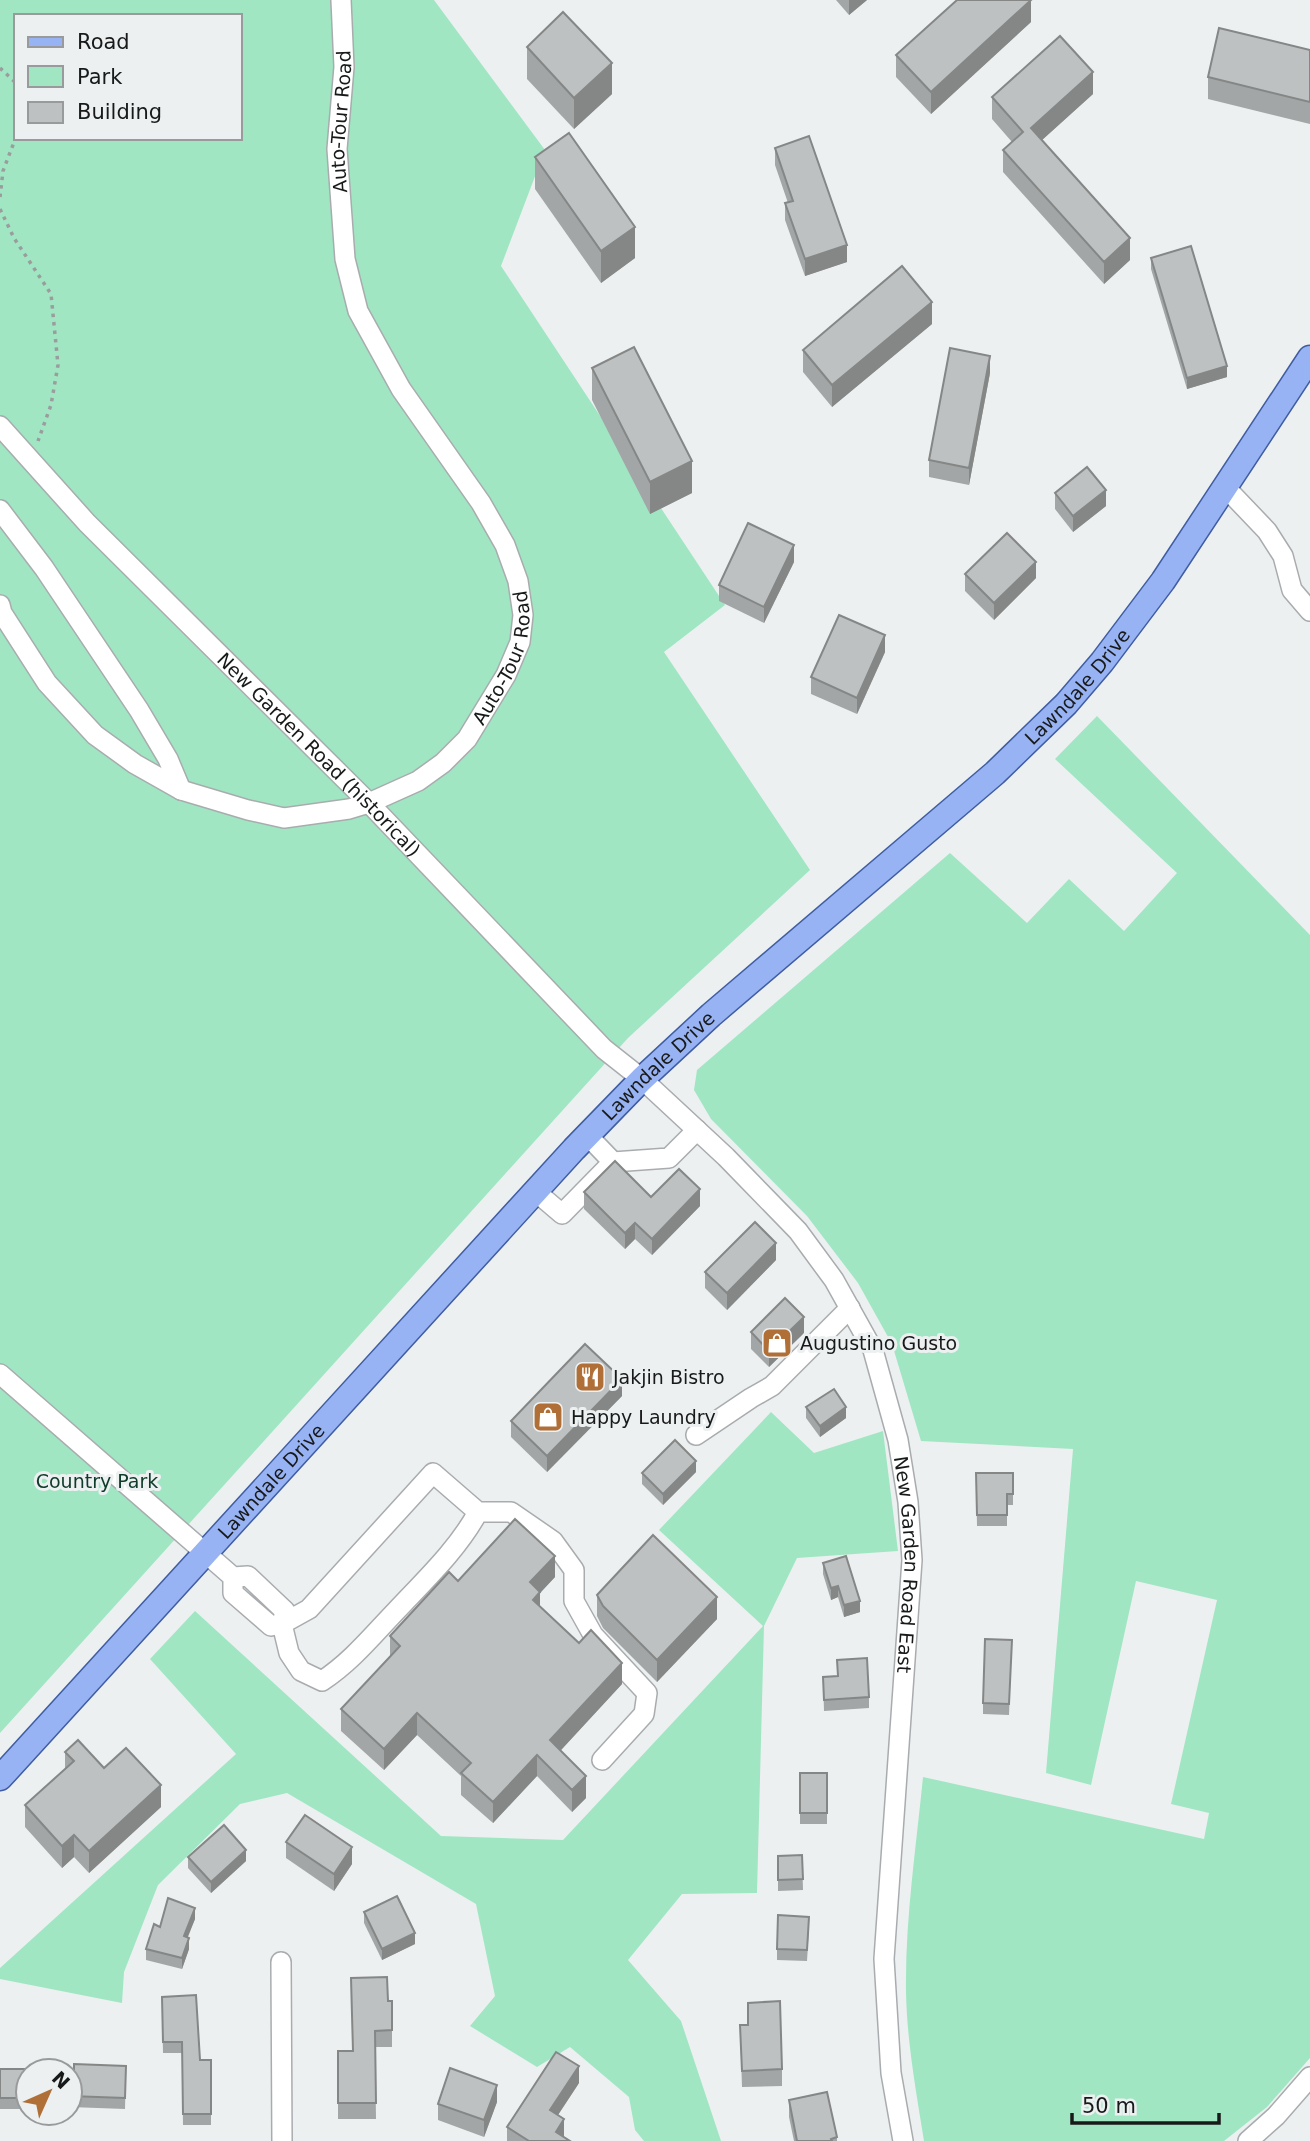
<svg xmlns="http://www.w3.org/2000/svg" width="1310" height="2141" font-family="'DejaVu Sans',sans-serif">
<rect width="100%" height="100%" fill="#edf0f1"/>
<g fill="#a0e6c3" fill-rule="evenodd">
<path d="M0,0H434L545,150L501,266L725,605L664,652L810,870L628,1038L0,1733ZM16,16H240V138H16Z"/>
<path d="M1097,716L1310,935V2058L1267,2107L1224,2141H924C916,2091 907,2042 906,1992C905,1920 916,1848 923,1777L1204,1839L1209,1813L1171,1804L1217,1600L1136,1581L1091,1785L1046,1773L1073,1449L921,1441L892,1344L858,1283L807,1216L711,1119L694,1090L697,1070L950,853L1027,923L1069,879L1124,931L1177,873L1055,759Z"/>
<polygon points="771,1412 814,1453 883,1431 898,1551 797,1558 764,1626 757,1893 682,1894 628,1960 681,2021 721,2141 644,2141 635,2130 629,2097 570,2047 537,2067 470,2026 495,1996 476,1904 287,1793 240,1804 158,1885 124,1972 122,2003 0,1979 0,1968 236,1754 150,1659 195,1611 441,1836 563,1840 763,1626 659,1530"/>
</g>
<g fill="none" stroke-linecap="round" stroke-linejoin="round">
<g stroke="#a9acae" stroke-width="22">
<g id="minor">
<path id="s1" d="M0,426L87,523L369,803L604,1049L642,1079L726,1157L798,1231L834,1280L873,1350L898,1440L908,1502L912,1560L884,1959L891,2073L903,2141"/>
<polyline points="1226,488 1267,531 1283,556 1292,590 1310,611"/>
<polyline points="0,510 44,568 139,710 168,759 181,790"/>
<path id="s2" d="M0,605L2,613L47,683L95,735L135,764L181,790L248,810L284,818L349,809L369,803L418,781L443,763L467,739L506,675L520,642L523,615L518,581L505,545L481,503L401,389L358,311L345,259L337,149L344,67L341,0"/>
<polyline points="613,1162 669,1158 697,1130"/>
<polyline points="535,1191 562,1214 613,1162 587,1135"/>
<polyline points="0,1374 233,1577 248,1576 285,1611 282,1624 271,1626 233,1593 233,1577"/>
<polyline points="696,1435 751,1398 772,1386 850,1308"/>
<path d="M478,1512C458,1549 425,1580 396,1611C372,1636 351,1662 322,1681L301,1671L289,1653L282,1624L309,1609L433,1473L478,1512H511L553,1541L574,1570V1601L593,1635L647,1693L644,1714L602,1760"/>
<polyline points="281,1962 282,2141"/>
<polyline points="1248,2141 1276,2116 1310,2077"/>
</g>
</g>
<g stroke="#3f5da2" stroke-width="27">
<g id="major">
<path id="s3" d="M0,1778L574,1149L642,1079L711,1015L995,773L1066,704L1102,662L1163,581L1310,358"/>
</g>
</g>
<g stroke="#9a9c9d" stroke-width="3.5" stroke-dasharray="3.5 5" stroke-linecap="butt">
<polyline points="0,68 16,83"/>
<polyline points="0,197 3,171 16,137"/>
<polyline points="0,209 14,238 51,294 58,365 51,405 38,441"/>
</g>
<use href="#minor" stroke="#fff" stroke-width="19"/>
<use href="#major" stroke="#98b3f3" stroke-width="24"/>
</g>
<g fill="#a3a6a6">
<polygon points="836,0 867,0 849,15"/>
<polygon points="1031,22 931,114 896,77 896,55"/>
<polygon points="527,47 612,94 574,129 527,79"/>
<polygon points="1310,50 1310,124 1208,99 1208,77"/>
<polygon points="1093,94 1042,140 1130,260 1104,284 1003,172 1003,150 1012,142 992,119 992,97"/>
<polygon points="775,148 847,262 805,276 785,220 785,203 788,203 775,165"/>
<polygon points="535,157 635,258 601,283 535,189"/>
<polygon points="1151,258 1227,377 1187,389 1151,269"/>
<polygon points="932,324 832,407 803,372 803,350"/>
<polygon points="592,368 692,493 650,514 592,400"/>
<polygon points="990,373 969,485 929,477 929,460"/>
<polygon points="1055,493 1106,506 1073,532 1055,509"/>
<polygon points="794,562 764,623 719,601 719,585"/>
<polygon points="965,574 1036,578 994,620 965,591"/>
<polygon points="885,652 857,714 811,694 811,677"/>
<polygon points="584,1192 651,1197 700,1206 652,1255 635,1239 625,1249 584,1209"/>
<polygon points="776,1260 727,1310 705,1288 705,1272"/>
<polygon points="751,1332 804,1333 769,1367 751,1349"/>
<polygon points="622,1396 547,1472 511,1437 511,1421"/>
<polygon points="806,1407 846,1418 820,1437 806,1418"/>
<polygon points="696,1472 663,1505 642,1484 642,1473"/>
<polygon points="976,1473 1013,1473 1013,1505 1007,1505 1007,1526 977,1526"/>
<polygon points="823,1563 860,1612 844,1617 838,1597 831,1600 823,1574"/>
<polygon points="555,1577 540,1593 540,1607 622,1684 560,1751 586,1798 572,1812 537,1776 493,1823 461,1795 461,1776 417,1735 384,1770 341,1731 341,1709 390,1657 390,1636 458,1581"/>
<polygon points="597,1595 717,1619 657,1682 603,1628 597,1616"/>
<polygon points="1012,1640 1009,1715 983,1714 983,1703"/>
<polygon points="837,1660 869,1697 869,1708 824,1711 823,1677 837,1676"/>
<polygon points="65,1752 104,1768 161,1807 89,1873 74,1857 62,1868 25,1827 25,1805 65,1769"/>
<rect x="800" y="1773" width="27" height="51"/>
<polygon points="286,1842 352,1864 334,1891 286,1858"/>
<polygon points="802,1855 803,1890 778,1891 778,1856"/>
<polygon points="188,1857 246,1861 211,1893 188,1868"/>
<polygon points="364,1912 415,1944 382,1960 364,1923"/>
<polygon points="195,1919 187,1937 189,1949 182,1969 146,1960 146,1949 160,1927"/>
<polygon points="809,1928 807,1961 777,1960 777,1949"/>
<polygon points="388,2001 392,2001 392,2047 375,2047 376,2119 338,2119 338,2051 353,2051"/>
<polygon points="748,2003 782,2069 782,2086 742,2087 740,2025 748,2025"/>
<polygon points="162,2008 200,2060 211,2060 211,2125 183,2125 182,2053 163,2053"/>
<polygon points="126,2066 125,2109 70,2107 70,2071 28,2071 28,2109 0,2109 0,2069 74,2069"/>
<polygon points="579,2083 558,2115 564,2136 564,2137 570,2141 507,2141 507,2127"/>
<polygon points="789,2100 837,2137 837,2141 794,2141 789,2117"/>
<polygon points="497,2102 484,2137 438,2120 438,2104"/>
</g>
<g fill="#858787">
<polygon points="849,0 867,0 849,15"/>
<polygon points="1031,0 1031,22 931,114 931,92"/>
<polygon points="612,63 612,94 574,129 574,98"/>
<polygon points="1093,72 1093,94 1031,150 1031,128"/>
<polygon points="635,227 635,258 601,283 601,251"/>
<polygon points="1130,238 1130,260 1104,284 1104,262"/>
<polygon points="847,245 847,262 805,276 805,259"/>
<polygon points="932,302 932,324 832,407 832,385"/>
<polygon points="990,356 990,373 969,485 969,468"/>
<polygon points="1227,366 1227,377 1187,389 1187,378"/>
<polygon points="692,461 692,493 650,514 650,482"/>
<polygon points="1106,490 1106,506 1073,532 1073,516"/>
<polygon points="794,545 794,562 764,623 764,607"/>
<polygon points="1036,562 1036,578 994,620 994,603"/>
<polygon points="885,635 885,652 857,714 857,698"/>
<polygon points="700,1189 700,1206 652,1255 652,1239"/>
<polygon points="635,1223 635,1239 625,1249 625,1233"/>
<polygon points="776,1243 776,1260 727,1310 727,1293"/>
<polygon points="804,1317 804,1333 769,1367 769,1351"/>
<polygon points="622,1379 622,1396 547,1472 547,1456"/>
<polygon points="846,1407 846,1418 820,1437 820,1426"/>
<polygon points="696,1461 696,1472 663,1505 663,1494"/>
<polygon points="555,1556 555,1577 540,1593 540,1613 533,1622 530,1582"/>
<polygon points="838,1586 838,1597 831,1600 831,1588"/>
<polygon points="717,1597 717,1619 657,1682 657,1660"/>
<polygon points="860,1601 860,1612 844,1617 844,1605"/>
<polygon points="622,1663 622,1684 550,1762 550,1740"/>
<polygon points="417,1713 417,1735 384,1770 384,1749"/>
<polygon points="537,1755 537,1776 493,1823 493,1802"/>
<polygon points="586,1776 586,1798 572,1812 572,1790"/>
<polygon points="161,1785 161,1807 89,1873 89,1851"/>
<polygon points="74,1835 74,1857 62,1868 62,1846"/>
<polygon points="352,1847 352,1864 334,1891 334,1874"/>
<polygon points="246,1850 246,1861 211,1893 211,1882"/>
<polygon points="195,1908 195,1919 184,1947 184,1936"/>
<polygon points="415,1933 415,1944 382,1960 382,1949"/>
<polygon points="189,1938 189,1949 182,1969 182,1958"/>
<polygon points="579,2066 579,2083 550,2127 550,2110"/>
<polygon points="497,2085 497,2102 484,2137 484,2120"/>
<polygon points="564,2119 564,2136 561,2141 556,2132"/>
</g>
<g fill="#bec1c1" stroke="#858787" stroke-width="2">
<polygon points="957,0 1031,0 931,92 896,55"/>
<polygon points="563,12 612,63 574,98 527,47"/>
<polygon points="1219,28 1310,50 1310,102 1208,77"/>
<polygon points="1060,36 1093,72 1031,128 1130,238 1104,262 1003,150 1023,132 992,97"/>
<polygon points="569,133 635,227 601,251 535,157"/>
<polygon points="809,136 847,245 805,259 785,203 793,201 775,148"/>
<polygon points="1191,246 1227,366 1187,378 1151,258"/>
<polygon points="902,266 932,302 832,385 803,350"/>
<polygon points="634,347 692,461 650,482 592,368"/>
<polygon points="950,348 990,356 969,468 929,460"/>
<polygon points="1087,467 1106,490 1073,516 1055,493"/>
<polygon points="748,523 794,545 764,607 719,585"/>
<polygon points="1007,533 1036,562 994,603 965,574"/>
<polygon points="839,615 885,635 857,698 811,677"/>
<polygon points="615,1161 651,1197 679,1169 700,1189 652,1239 635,1223 625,1233 584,1192"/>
<polygon points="755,1222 776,1243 727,1293 705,1272"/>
<polygon points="785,1298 804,1317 769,1351 751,1332"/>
<polygon points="585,1344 622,1379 547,1456 511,1421"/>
<polygon points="834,1389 846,1407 820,1426 806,1407"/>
<polygon points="675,1440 696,1461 663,1494 642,1473"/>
<polygon points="976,1473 1013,1473 1013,1494 1007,1494 1007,1515 977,1515"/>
<polygon points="515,1519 555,1556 530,1582 540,1592 533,1600 579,1643 591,1630 622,1663 550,1740 586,1776 572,1790 537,1755 493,1802 461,1773 471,1763 417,1713 384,1749 341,1709 400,1646 390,1636 449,1572 458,1581"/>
<polygon points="653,1535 717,1597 657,1660 603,1606 597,1595"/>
<polygon points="846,1556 860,1601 844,1605 838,1586 831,1588 823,1563"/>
<polygon points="985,1639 1012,1640 1009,1704 983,1703"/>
<polygon points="867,1658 869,1697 824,1700 823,1677 838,1676 837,1660"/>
<polygon points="78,1740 104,1768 126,1748 161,1785 89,1851 74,1835 62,1846 25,1805 74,1761 65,1752"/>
<rect x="800" y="1773" width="27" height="40"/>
<polygon points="305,1815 352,1847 334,1874 286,1842"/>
<polygon points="224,1825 246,1850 211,1882 188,1857"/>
<polygon points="802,1855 803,1879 778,1880 778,1856"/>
<polygon points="397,1896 415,1933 382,1949 364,1912"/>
<polygon points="168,1898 195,1908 184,1936 189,1938 182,1958 146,1949 154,1924 160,1927"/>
<polygon points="778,1915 809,1917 807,1950 777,1949"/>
<polygon points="387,1977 388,2001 392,2001 392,2030 375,2031 376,2103 338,2103 338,2051 353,2051 351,1978"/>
<polygon points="196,1995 200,2060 211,2060 211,2114 183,2114 182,2042 163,2042 162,1997"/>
<polygon points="780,2001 782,2069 742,2071 740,2025 748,2025 748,2003"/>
<polygon points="556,2052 579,2066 550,2110 564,2119 556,2132 570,2141 529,2141 507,2127"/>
<polygon points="74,2064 126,2066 125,2098 70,2096 70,2071 28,2071 28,2098 0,2098 0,2069 74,2069"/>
<polygon points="450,2068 497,2085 484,2120 438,2104"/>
<polygon points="827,2092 837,2137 831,2139 832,2141 797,2141 789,2100"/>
</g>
<defs>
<g id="shop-square" transform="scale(1.575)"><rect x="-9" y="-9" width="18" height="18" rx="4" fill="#af6f37" stroke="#edf0f1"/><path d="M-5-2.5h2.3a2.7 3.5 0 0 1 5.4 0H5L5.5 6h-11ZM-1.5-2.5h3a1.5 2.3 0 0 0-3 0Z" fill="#fff"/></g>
<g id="restaurant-square" transform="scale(1.575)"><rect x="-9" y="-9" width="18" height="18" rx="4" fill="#af6f37" stroke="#edf0f1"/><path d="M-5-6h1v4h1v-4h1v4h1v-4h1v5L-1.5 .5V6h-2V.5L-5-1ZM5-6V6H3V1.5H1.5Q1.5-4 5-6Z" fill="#fff"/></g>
</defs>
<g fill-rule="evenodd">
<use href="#shop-square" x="777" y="1343"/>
<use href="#restaurant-square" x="590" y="1377"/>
<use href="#shop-square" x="548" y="1417"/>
</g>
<g text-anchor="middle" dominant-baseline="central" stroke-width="6" stroke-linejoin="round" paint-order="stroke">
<g font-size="19" fill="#181a1a" stroke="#edf0f1">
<text stroke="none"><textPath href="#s2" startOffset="1255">Auto-Tour Road</textPath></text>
<text stroke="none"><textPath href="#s2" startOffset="667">Auto-Tour Road</textPath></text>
<text stroke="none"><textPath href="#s3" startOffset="1536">Lawndale Drive</textPath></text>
<text stroke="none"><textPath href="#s1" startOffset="458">New Garden Road (historical)</textPath></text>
<text stroke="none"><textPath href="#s3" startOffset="970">Lawndale Drive</textPath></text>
<text stroke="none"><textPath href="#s3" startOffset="402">Lawndale Drive</textPath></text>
<text stroke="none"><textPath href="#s1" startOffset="1494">New Garden Road East</textPath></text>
</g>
<g font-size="19" fill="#181a1a" stroke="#edf0f1" text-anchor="start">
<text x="800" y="1343">Augustino Gusto</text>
<text x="613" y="1377">Jakjin Bistro</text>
<text x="571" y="1417">Happy Laundry</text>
</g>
<g font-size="19" fill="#0e3c29" stroke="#edf0f1">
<text x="97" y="1481">Country Park</text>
</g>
</g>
<rect x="14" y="14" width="228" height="126" fill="#edf0f1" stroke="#989a9b" stroke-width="2"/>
<rect x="28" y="37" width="35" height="10" fill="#98b3f3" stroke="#989a9b" stroke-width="2"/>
<text x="77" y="49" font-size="21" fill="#181a1a">Road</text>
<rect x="28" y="66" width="35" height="21" fill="#a0e6c3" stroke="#989a9b" stroke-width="2"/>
<text x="77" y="84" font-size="21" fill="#181a1a">Park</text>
<rect x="28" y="102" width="35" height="21" fill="#bec1c1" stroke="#989a9b" stroke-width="2"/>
<text x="77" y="119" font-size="21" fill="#181a1a">Building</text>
<g transform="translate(49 2092) rotate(45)"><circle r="33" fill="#edf0f1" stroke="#989a9b" stroke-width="2"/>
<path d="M0-5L12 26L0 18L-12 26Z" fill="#af6f37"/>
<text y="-10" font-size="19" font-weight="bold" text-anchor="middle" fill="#181a1a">N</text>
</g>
<path d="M1072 2113v10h147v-10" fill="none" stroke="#181a1a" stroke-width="3.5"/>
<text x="1082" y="2113" font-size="21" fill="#181a1a" stroke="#edf0f1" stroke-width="5" paint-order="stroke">50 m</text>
</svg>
